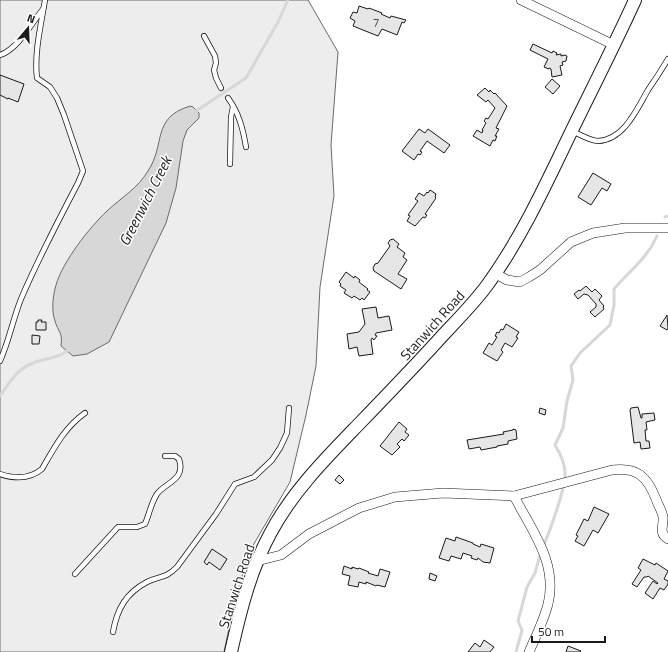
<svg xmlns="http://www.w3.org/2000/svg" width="668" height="652" font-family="'Titillium Web',sans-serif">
<rect width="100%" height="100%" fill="#fff"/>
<polygon fill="#ededed" stroke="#6a6a6a" points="0,0 308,0 338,52 331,145 334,196 320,287 316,366 306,415 290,482 248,554 232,614 224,652 0,652"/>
<path fill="#d7d7d7" stroke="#6a6a6a" d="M190,106L193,107L199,113V118L187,130L183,141L176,188L166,223L109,342L87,354L73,356L61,346C63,332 58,332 55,321C51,310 53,295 56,285C63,261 89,228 107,211C122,197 138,188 148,171C166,144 151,118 190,106Z"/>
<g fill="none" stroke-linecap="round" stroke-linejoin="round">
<g stroke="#d7d7d7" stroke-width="3">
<polyline points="193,113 246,78 278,22 288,0"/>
<polyline points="665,217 668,216"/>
<path d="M0,396C9,383 17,369 33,363C42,359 65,357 69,348"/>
<path d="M543,547C549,533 567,485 565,471C564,462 560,453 555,445L563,428L567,401L573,380L571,366L580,353L610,325L614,305V289C629,271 647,259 657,236"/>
<polyline points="516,652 522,630 518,621 527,587 535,573 541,552"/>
</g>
</g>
<g fill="#e6e6e6" stroke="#1a1a1a">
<polygon points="359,6 368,9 369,8 382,13 381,14 390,18 391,16 406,20 404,23 402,22 397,35 382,29 378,36 353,26 355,21 350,18 353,12 357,13"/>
<polygon points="533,44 552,53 553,51 557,53 556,55 561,54 561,56 565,55 567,56 566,61 562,62 563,65 560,66 562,75 552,77 551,69 549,68 549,69 544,67 548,59 530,50"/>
<polygon points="0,75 24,84 18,102 8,98 8,99 0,95"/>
<polygon points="552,79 560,86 553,94 545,87"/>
<polygon points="485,88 489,92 490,90 494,94 495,93 507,106 496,128 499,129 495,136 497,136 495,141 493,140 490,146 473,136 477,130 482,133 483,130 482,130 486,123 484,121 486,118 488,119 495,108 488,100 486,102 477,95"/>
<polygon points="419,129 425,133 428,129 450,145 444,153 427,141 420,151 422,152 420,155 418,154 414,160 402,151"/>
<polygon points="593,173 611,184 607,191 602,188 591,205 578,197"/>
<polygon points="430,190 436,194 435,197 436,198 425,214 427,215 425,218 423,217 415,226 407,221 410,216 408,215 418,201 415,199 419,193 424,196 427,192 428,193"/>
<polygon points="393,239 399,244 397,247 405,253 403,257 407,260 398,274 407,279 401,289 374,271 373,268 375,264 378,263 390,246 388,243 390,240"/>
<polygon points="346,272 354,278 355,276 360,280 359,282 368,289 367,290 370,292 364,300 362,298 360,300 354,296 352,298 344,293 346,290 340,286 341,284 339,282"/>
<polygon points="586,286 592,292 595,289 602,296 599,300 604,306 603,307 604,309 595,317 590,312 596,307 596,304 588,295 584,294 578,299 574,294 579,290 580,291"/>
<polygon points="376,307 378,318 389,316 392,330 376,333 375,335 377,336 374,340 372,338 371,340 373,354 359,356 357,347 349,349 347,334 359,332 365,324 362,309"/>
<polygon points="667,315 668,328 667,330 660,326"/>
<polygon points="38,320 42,320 41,322 46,322 46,330 36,330 36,322 38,322"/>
<polygon points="506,324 519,332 516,337 518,338 512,347 505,343 501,350 503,352 497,361 483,353 489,343 492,345 497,337 495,336 497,332 499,333 501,329 503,330"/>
<polygon points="32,335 40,336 39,344 32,344"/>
<polygon points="638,407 641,418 642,418 642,414 654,413 655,420 646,422 647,430 645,430 646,441 649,441 650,448 641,449 640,442 634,443 630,410 631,408"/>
<polygon points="540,408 546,410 545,415 539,413"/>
<polygon points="399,422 407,429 405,432 409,435 404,441 402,439 397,444 400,447 392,455 380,446"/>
<polygon points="513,429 516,430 517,439 508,441 508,444 497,446 497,447 481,450 480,447 469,449 467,440 504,434 503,432 513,430"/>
<polygon points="339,475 344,480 340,484 335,480"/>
<polygon points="594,507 609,514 598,533 593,530 584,546 575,541 578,536 576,535 584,519 588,521"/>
<polygon points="456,537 473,543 473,544 480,547 481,544 494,548 490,563 483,562 478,558 477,560 471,558 472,556 463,553 461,559 451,556 449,561 439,558 446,538 455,541"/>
<polygon points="212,549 227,559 220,570 209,562 207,565 204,562"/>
<polygon points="643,559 655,565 656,563 668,571 664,579 668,581 668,584 664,590 660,588 653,599 645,593 653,581 657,584 658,583 648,576 647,577 644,577 637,587 632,584 641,570 638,568"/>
<polygon points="344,566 352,569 352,567 358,569 359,568 369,572 368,573 378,576 380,569 390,572 385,587 377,585 376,586 366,582 366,584 359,582 358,587 348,585 350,576 342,574"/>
<polygon points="430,573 437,576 435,581 429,579"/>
<polygon points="484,640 494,647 490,652 468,652 475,643 480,647"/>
<polygon points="568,646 581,651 580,652 566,652"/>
</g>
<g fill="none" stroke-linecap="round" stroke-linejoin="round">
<g stroke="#1a1a1a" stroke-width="6">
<g id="lane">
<polyline points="204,36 215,56 216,63 214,70 216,78 221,88"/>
<path d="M0,55C17,50 32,23 43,9"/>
<path d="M228,98C239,113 243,129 246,147"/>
<path d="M572,131C579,134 590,141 598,141C624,140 637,109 648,90C655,80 662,69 668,59"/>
<polyline points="230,164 231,117 233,107"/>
<path d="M0,361C9,341 13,319 21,299C38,259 58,221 78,183L83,171L64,115L57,98L50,87L37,78C34,53 41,25 45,0"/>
<path d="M0,474C15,479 30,479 42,469C54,448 65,427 85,413"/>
<path d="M75,574L118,527H137L145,524C149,515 151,503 157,494C166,482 186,480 179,459L175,456H165"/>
<path d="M113,632C117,609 126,593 147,582C160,575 164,580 177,567L216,514L235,484L254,477L272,460L280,448L287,433L289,408"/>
</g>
</g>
<g stroke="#1a1a1a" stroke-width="10">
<g id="street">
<polyline points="521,0 614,45"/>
<polyline points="496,274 507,280 520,282 529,277 540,270 571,242 593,233 625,228 668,228"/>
<path d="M514,496C532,531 558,563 548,604C544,620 536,636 529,652"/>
<path d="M257,561L281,555L309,534L359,508L395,497L443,493L514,496L612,470C637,467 647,476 656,499C658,505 662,511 663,517C664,526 658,533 668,539"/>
</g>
</g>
<g stroke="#1a1a1a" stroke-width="14">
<path id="secondary" d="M231,652C240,612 250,571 270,534C292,492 326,458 358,425C387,395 416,365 444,334C459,318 475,302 488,284C522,237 547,182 572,130C593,87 615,44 635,0"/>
</g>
<use href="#lane" stroke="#fff" stroke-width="4.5"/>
<use href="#street" stroke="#fff" stroke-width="9"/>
<use href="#secondary" stroke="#fff" stroke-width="12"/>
</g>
<g text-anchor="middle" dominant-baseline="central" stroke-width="3" stroke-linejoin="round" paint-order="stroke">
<g font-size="12" fill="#4d4d4d">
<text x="376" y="22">7</text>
</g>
<g font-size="14" fill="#1a1a1a" stroke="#fff">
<text transform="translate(432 325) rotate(-48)">Stanwich Road</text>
<text transform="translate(236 586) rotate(-72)">Stanwich Road</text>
</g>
<g font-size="15" font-style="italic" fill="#1a1a1a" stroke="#fff">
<text transform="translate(145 201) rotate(-63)">Greenwich Creek</text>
</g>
</g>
<g transform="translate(28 28) rotate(19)" stroke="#ffffff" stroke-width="3" paint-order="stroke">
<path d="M0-3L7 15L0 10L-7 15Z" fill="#1a1a1a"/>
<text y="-6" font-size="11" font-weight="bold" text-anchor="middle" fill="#1a1a1a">N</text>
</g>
<path d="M532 636v6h73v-6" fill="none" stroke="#1a1a1a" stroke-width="2"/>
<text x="538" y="636" font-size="12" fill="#1a1a1a" stroke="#ffffff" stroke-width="3" paint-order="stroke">50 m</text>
</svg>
